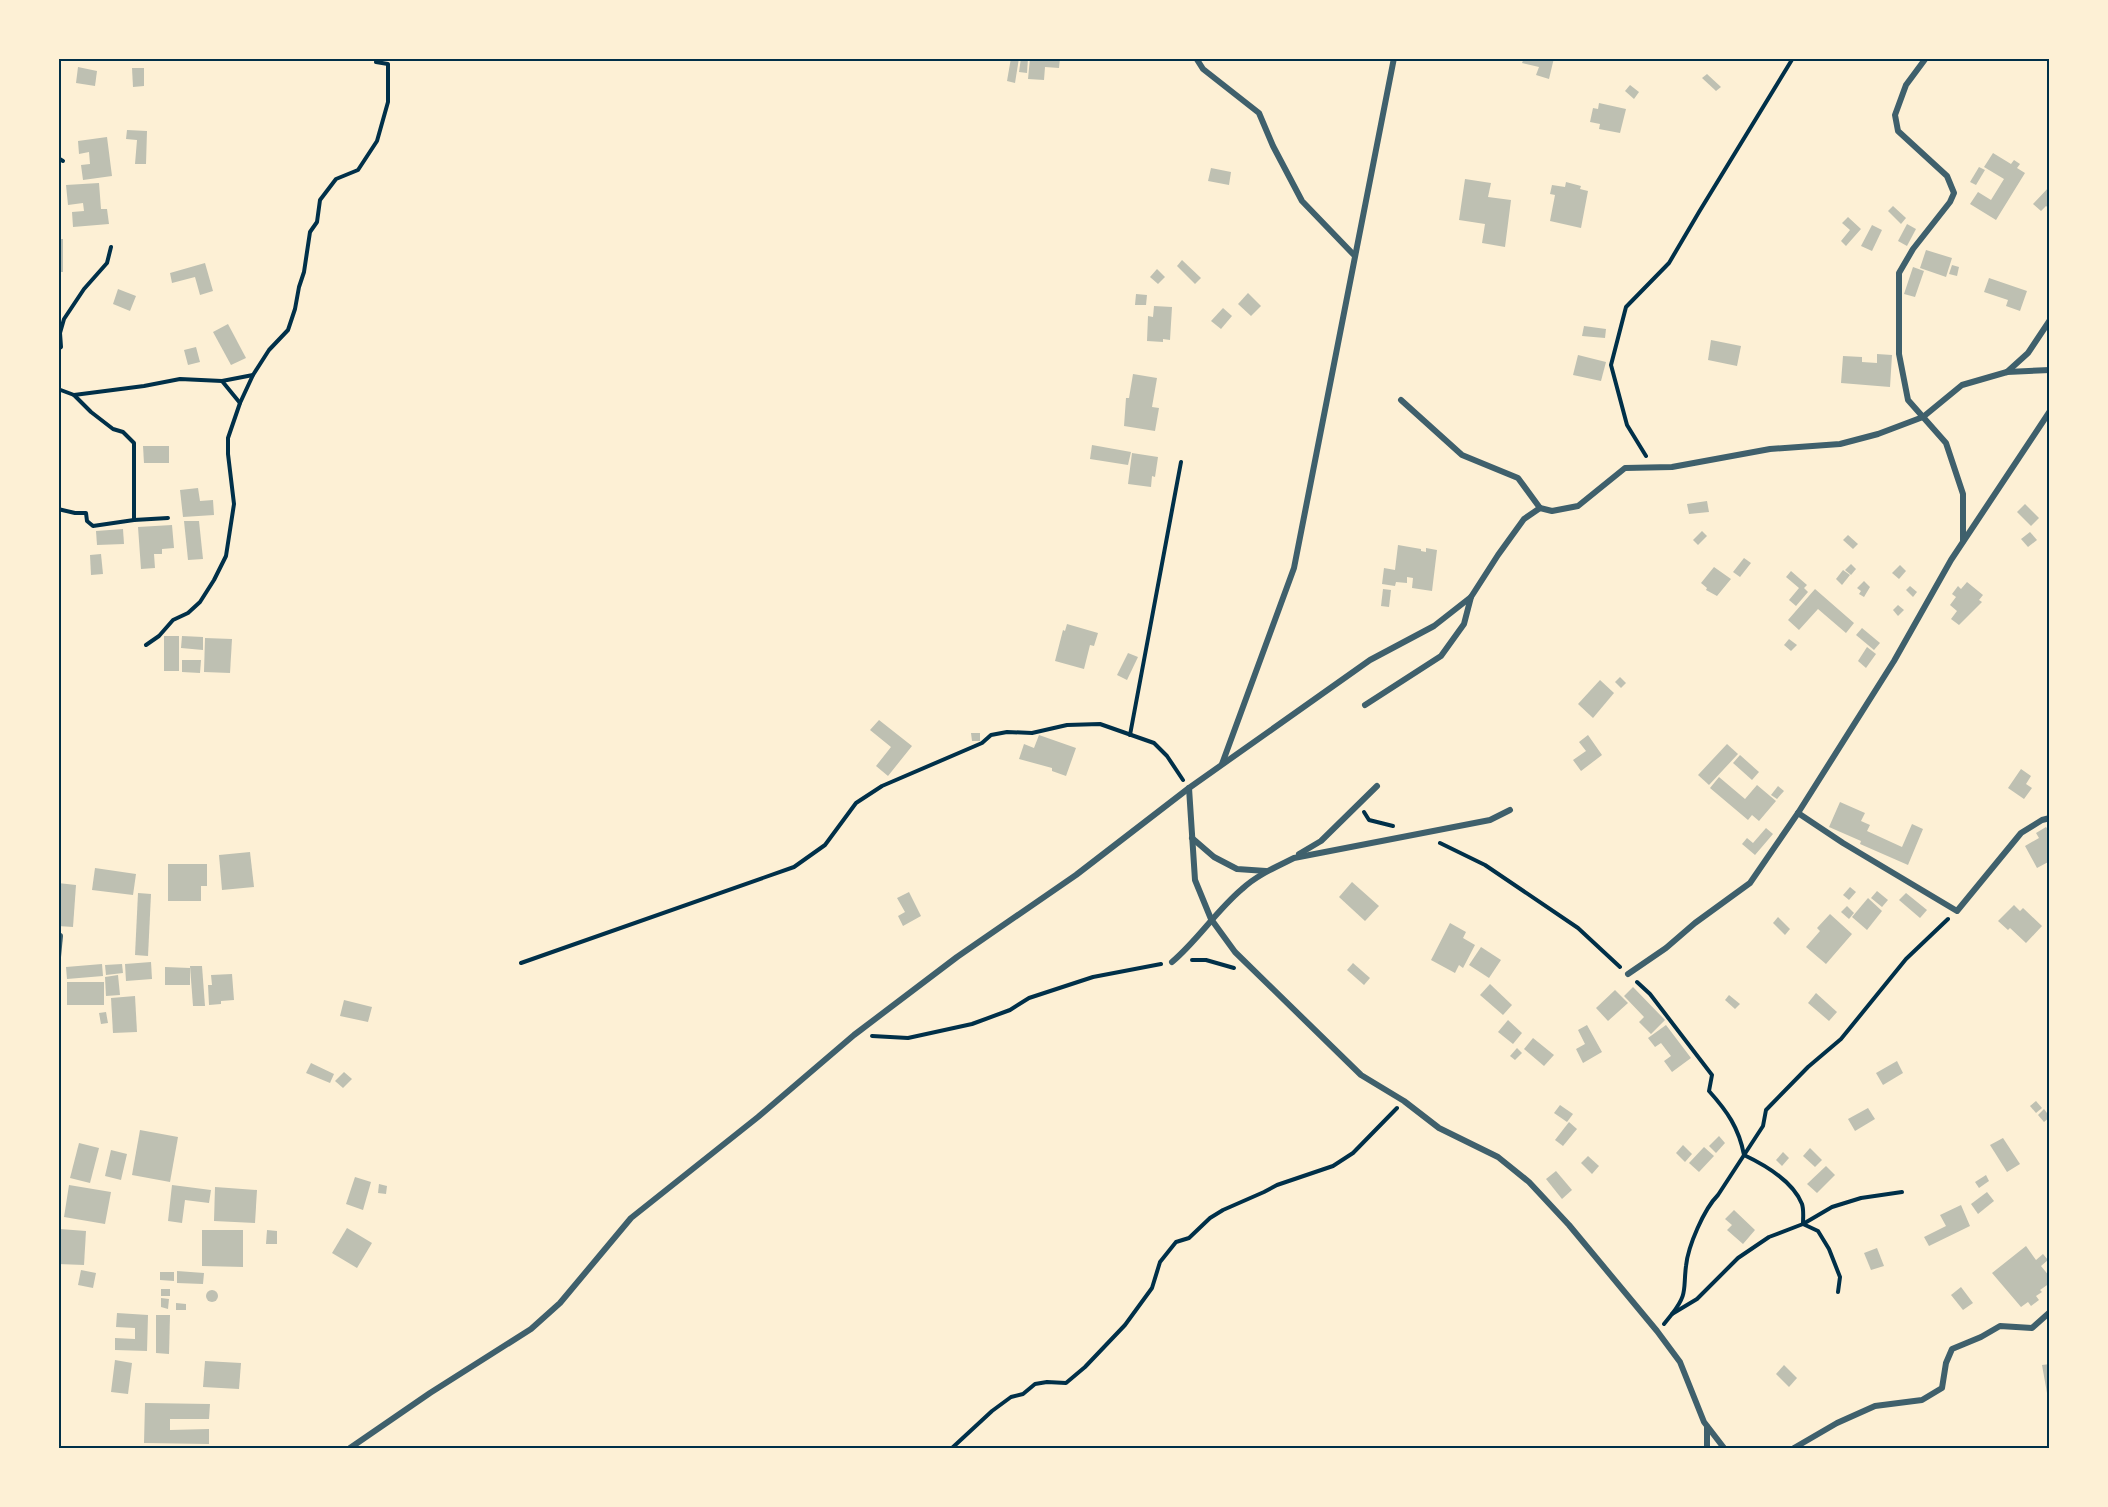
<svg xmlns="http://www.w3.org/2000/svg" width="2108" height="1507" font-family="'Space Grotesk',sans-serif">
<rect width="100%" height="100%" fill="#fdf0d5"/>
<g fill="#bec0b2">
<polygon points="1011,58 1019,58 1015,83 1007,81"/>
<polygon points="1021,58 1028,58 1027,73 1019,72"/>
<polygon points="1030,58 1060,58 1059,68 1045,67 1044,80 1028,79"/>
<polygon points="1524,58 1554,58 1549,79 1536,75 1539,67 1522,63"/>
<polygon points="78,67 97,71 95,86 76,83"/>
<polygon points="132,68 144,68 144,86 133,87"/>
<polygon points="1707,74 1721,87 1716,91 1702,78"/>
<polygon points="1630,85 1639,92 1634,99 1625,91"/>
<polygon points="1599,103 1626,109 1620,133 1599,129 1600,124 1590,122 1593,108 1598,109"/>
<polygon points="127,130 147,131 146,164 135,164 137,140 126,139"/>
<polygon points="107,137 112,176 83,180 81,165 90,164 89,152 79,154 78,141"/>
<polygon points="1993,153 2011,164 2014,160 2020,164 2017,168 2025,173 1996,220 1970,204 1978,192 1991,200 2004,179 1984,167"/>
<polygon points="1979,167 1985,170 1976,185 1970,182"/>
<polygon points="1211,168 1231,172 1229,185 1208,181"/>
<polygon points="1465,179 1491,183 1488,197 1511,200 1505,247 1482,243 1485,224 1459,220"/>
<polygon points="1566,182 1581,186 1580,189 1588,191 1581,228 1550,221 1555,195 1550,194 1552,185 1565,187"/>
<polygon points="99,183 101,209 107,209 109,224 73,227 72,212 84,211 83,203 68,205 66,185"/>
<polygon points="2050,186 2050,209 2046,206 2041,211 2033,204"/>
<polygon points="1893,206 1906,218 1901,224 1888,211"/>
<polygon points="1848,217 1861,229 1846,246 1841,241 1850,230 1842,223"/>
<polygon points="1907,224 1916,229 1907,246 1898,241"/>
<polygon points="1872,225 1882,230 1872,251 1861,246"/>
<rect x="58" y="239" width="5" height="33"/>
<polygon points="1926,250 1952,258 1946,277 1920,268"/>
<polygon points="1182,260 1201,278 1195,284 1177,266"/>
<polygon points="205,263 213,291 200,295 195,277 172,283 170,273"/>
<polygon points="1952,265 1959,267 1957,276 1949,274"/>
<polygon points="1913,267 1924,271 1915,297 1904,294"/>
<polygon points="1157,269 1165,277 1158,284 1150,277"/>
<polygon points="1989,278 2027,291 2020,311 2006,306 2008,300 1984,292"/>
<polygon points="118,289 136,296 130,311 113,304"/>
<polygon points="1248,293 1261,306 1251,316 1238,304"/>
<polygon points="1136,294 1147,295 1146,305 1135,305"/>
<polygon points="1154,306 1172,307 1170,340 1163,339 1163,342 1147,341 1148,316 1153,317"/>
<polygon points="1223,308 1232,316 1221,329 1211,321"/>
<polygon points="228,324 246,358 231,365 213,332"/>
<polygon points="1584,326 1606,329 1605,338 1582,336"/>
<polygon points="1711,340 1741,346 1737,366 1708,360"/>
<polygon points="196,347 200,362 188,365 184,350"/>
<polygon points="1877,354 1892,355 1890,387 1841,383 1843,356 1862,357 1862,362 1877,363"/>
<polygon points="1578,355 1606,362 1601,381 1573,375"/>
<polygon points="1133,374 1157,378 1152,407 1159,408 1155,431 1124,426 1126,398 1129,398"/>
<polygon points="1092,445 1131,452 1128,465 1090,459"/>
<polygon points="143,446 169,446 169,463 144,463"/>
<polygon points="1132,453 1158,457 1155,477 1152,476 1151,487 1128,484"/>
<polygon points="198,488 200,501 213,500 214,515 183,517 180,490"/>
<polygon points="1707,501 1709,512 1689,514 1687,504"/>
<polygon points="2025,504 2039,518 2031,526 2017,512"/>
<polygon points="184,521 199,521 203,559 188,560"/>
<polygon points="172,525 174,548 162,549 162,554 154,554 155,568 141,569 138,527"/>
<polygon points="123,529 124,544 97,545 96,531"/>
<polygon points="1702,531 1707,536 1698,545 1693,540"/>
<polygon points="2030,532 2037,540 2028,547 2021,539"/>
<polygon points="1848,535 1858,544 1853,549 1843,540"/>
<polygon points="1398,545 1421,549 1421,551 1426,552 1426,548 1437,550 1432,591 1412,588 1413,578 1407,577 1407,583 1396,582 1395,586 1382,584 1384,568 1395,570"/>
<polygon points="101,554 103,574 91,575 90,555"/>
<polygon points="1744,558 1751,563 1740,577 1733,572"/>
<polygon points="1851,564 1856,569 1851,575 1845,570"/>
<polygon points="1900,565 1906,571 1899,579 1892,573"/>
<polygon points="1714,567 1731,579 1717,596 1706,590 1707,588 1701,583"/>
<polygon points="1843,570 1850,575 1842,585 1836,579"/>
<polygon points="1791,571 1807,585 1804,588 1808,592 1796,606 1789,600 1799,588 1786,577"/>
<polygon points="1864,581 1870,587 1864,597 1859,594 1861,591 1857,588"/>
<polygon points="1967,582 1983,595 1979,600 1982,602 1959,625 1951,619 1957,611 1950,605 1956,597 1952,594 1958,586 1961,589"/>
<polygon points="1910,586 1917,592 1913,597 1906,590"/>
<polygon points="1383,589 1391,590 1389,607 1381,606"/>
<polygon points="1815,589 1854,623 1846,633 1818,609 1799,630 1788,620"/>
<polygon points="1898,605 1904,610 1898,616 1893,610"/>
<polygon points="1067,624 1098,633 1094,646 1090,645 1084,669 1055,661 1063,630 1065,631"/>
<polygon points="1862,628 1880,643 1874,650 1856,635"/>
<rect x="164" y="636" width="15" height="35"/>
<polygon points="182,636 203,637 203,650 181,648"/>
<polygon points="205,638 232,639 230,673 204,672"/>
<polygon points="1789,639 1797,645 1791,651 1784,645"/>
<polygon points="1867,647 1876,654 1866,668 1858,661"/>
<polygon points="1128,653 1138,657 1127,680 1117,675"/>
<polygon points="182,660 201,660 200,673 182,672"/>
<polygon points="1620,677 1626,683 1621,688 1615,682"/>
<polygon points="1600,680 1614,693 1593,718 1578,704"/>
<polygon points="879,720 912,746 888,776 876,766 891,747 870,730"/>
<polygon points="971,733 980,733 980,741 972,741"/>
<polygon points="1039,735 1076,748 1066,776 1052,771 1052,768 1019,759 1024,744 1034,748"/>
<polygon points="1588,735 1602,755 1581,771 1573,760 1586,751 1579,742"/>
<polygon points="1727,744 1738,754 1709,785 1698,775"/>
<polygon points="1740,755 1759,772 1752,780 1733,763"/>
<polygon points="2021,769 2031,776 2026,784 2032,788 2024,799 2008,788"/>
<polygon points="1719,777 1745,799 1757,785 1776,801 1759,821 1752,815 1748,820 1710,788"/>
<polygon points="1778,786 1784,791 1777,799 1771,795"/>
<polygon points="1840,802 1865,813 1861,821 1870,825 1867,831 1902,847 1912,824 1923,829 1908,865 1860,844 1861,841 1829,827"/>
<polygon points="2046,827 2050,832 2050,861 2037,868 2025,846 2039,838 2036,833"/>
<polygon points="1766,828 1773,834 1755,855 1742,844 1747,838 1753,843"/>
<polygon points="250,852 254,887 222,890 219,855"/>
<polygon points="168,864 207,864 207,886 201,886 201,901 168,901"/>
<polygon points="95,868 136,874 133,895 92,890"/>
<polygon points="1352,882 1379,906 1365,921 1339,897"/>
<polygon points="58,883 76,885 73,927 58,926"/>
<polygon points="1850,887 1856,892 1849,900 1843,895"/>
<polygon points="1877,891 1888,900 1882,907 1871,898"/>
<polygon points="909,892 921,916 903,926 898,916 905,912 897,898"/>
<polygon points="138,893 151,894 148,956 135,955"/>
<polygon points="1906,893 1927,910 1920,918 1899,900"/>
<polygon points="1868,898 1882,911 1867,930 1852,917"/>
<polygon points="2014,905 2020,911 2023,908 2042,926 2026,943 2010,928 2008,930 1998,921"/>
<polygon points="1847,906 1854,913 1849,919 1841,912"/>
<polygon points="1830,914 1852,934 1826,964 1806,947 1820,931 1817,928"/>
<polygon points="1778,917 1790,929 1785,935 1773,923"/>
<polygon points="1450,923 1466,932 1463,938 1475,945 1463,968 1459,965 1455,973 1431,960"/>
<polygon points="1481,947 1501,960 1489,978 1469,965"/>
<polygon points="151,962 152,979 126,981 125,964"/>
<polygon points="1353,963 1370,978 1364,985 1347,970"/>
<polygon points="102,964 103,976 67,979 66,967"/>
<polygon points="122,964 123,973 106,975 105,965"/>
<polygon points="190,966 202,966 205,1006 193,1006"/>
<polygon points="165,967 190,968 190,985 165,985"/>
<polygon points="232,974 234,1000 221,1001 221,1004 209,1005 208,985 212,985 211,975"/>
<polygon points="118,975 120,995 106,996 105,977"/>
<rect x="67" y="982" width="37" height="23"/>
<polygon points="1490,984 1512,1005 1503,1015 1480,995"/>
<polygon points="1633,987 1665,1020 1651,1034 1639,1022 1644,1017 1624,996"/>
<polygon points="1615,990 1628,1003 1608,1021 1596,1008"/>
<polygon points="1816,993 1837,1012 1829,1021 1808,1003"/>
<polygon points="1729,995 1740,1004 1735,1009 1725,1000"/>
<polygon points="135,996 137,1032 113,1033 111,998"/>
<polygon points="344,1000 372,1007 368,1022 340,1016"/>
<polygon points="106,1012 108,1023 101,1024 99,1013"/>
<polygon points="1508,1020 1522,1033 1513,1044 1498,1032"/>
<polygon points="1587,1025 1602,1052 1583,1063 1576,1049 1585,1044 1578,1030"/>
<polygon points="1666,1025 1691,1058 1672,1072 1664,1061 1671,1056 1661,1043 1655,1047 1648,1038"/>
<polygon points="1533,1038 1554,1055 1544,1066 1524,1049"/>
<polygon points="1517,1048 1522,1053 1515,1060 1510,1056"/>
<polygon points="1897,1061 1903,1073 1883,1085 1876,1073"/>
<polygon points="311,1063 334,1074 330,1083 306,1073"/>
<polygon points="344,1072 352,1079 343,1088 335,1081"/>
<polygon points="2036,1101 2042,1108 2036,1113 2030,1106"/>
<polygon points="1560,1105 1573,1114 1567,1122 1554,1113"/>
<polygon points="1868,1108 1875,1119 1855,1131 1848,1119"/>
<polygon points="2044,1109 2050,1117 2044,1122 2038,1115"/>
<polygon points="1569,1122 1577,1129 1563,1146 1555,1140"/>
<polygon points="140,1130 178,1137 170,1182 132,1175"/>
<polygon points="1719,1136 1725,1143 1716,1153 1709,1146"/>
<polygon points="2003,1138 2020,1164 2007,1172 1990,1145"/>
<polygon points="79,1143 99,1148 90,1183 70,1178"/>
<polygon points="1683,1145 1692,1154 1685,1162 1676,1153"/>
<polygon points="1704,1147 1714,1156 1699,1172 1689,1163"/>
<polygon points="1810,1148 1822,1160 1815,1167 1803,1156"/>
<polygon points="111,1150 127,1154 121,1180 105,1176"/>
<polygon points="1783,1152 1789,1158 1782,1166 1776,1160"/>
<polygon points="1588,1156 1599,1166 1592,1174 1581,1163"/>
<polygon points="1826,1166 1835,1175 1817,1193 1807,1184"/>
<polygon points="1556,1171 1572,1190 1562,1199 1546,1179"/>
<polygon points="1986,1175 1989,1181 1979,1188 1975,1182"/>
<polygon points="355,1177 371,1182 363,1210 346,1204"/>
<polygon points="379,1184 387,1186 386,1194 378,1193"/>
<polygon points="69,1185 111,1192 105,1224 64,1217"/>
<polygon points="172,1185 211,1190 209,1203 185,1200 182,1223 168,1221"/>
<polygon points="215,1187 257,1190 255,1223 214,1221"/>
<polygon points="1987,1192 1994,1201 1978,1214 1971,1204"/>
<polygon points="1961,1205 1970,1226 1929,1246 1924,1237 1946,1226 1940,1215"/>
<polygon points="1734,1210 1755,1230 1743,1244 1727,1230 1732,1225 1725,1219"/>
<polygon points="347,1228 372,1243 357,1268 332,1253"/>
<polygon points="60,1229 86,1231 84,1265 58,1264"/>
<polygon points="202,1230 243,1230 243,1267 202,1266"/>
<polygon points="267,1230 277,1231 277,1244 266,1244"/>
<polygon points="2026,1246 2036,1260 2043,1254 2048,1260 2041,1266 2050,1277 2050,1283 2040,1290 2042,1292 2036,1296 2039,1300 2031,1306 2028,1302 2021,1307 1992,1273"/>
<polygon points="1877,1248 1884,1266 1871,1270 1864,1253"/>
<polygon points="81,1270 96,1273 93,1288 78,1285"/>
<polygon points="177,1271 204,1273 203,1284 177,1283"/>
<polygon points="160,1272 174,1272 174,1281 160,1280"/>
<polygon points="1961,1287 1973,1303 1963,1310 1951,1295"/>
<rect x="161" y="1289" width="9" height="7"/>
<circle cx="212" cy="1296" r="6"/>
<polygon points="161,1298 169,1299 168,1309 161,1307"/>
<polygon points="176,1303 186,1304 186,1310 176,1310"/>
<polygon points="117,1313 148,1315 147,1351 115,1350 115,1338 135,1339 135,1328 116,1327"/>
<polygon points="156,1315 170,1315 169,1354 156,1353"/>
<polygon points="115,1360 132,1363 128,1394 111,1392"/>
<polygon points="205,1361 241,1363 239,1389 203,1387"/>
<polygon points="2050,1364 2050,1393 2047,1393 2042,1365"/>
<polygon points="1784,1365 1797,1378 1789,1387 1776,1374"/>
<polygon points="145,1403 210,1404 209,1419 170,1419 170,1430 209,1429 209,1444 144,1443"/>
</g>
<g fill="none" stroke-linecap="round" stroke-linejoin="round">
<g stroke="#003049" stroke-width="4">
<polyline points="58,158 63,161"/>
<polyline points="58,349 61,347 60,333 64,319 84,289 107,263 111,247"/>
<polyline points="222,381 253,375"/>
<polyline points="58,389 74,395 144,386 180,379 222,381 240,403"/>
<polyline points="74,395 91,412 113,429 123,432 134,443 134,520"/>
<polyline points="1646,456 1627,425 1611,365 1626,307 1669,263 1699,212 1793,58"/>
<polyline points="58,509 75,513 86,513 87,521 93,526 134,520 168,518"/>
<polyline points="146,645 159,636 173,620 188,613 200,602 214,580 226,556 234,504 228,454 228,438 240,403 253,375 269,350 288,330 295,309 299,287 304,272 310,232 317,222 320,200 336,179 358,170 377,141 388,102 388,64 376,62 377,58"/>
<polyline points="1130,735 1181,462"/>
<polyline points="1364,812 1369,820 1393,826"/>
<polyline points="1440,843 1485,865 1578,928 1620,967"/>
<polyline points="1192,960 1206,960 1234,968"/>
<polyline points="521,963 794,867 825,845 856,803 882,786 982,743 991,735 1007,732 1032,733 1067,725 1100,724 1154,743 1167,756 1183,780"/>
<path d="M1637,982L1650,994L1712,1075L1709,1091C1727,1111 1739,1128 1744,1155C1765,1165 1793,1181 1802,1204C1804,1210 1803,1218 1803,1224L1818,1231L1829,1249L1840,1277L1838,1292"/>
<polyline points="872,1036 908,1038 972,1024 1010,1010 1029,998 1093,977 1161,964"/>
<path d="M1672,1314C1688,1293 1683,1290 1686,1266C1688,1246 1704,1209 1718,1195L1763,1126L1766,1110L1808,1067L1841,1039L1906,959L1948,919"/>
<polyline points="1664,1324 1672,1314 1697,1299 1738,1258 1769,1237 1803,1224 1832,1207 1861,1198 1902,1192"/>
<polyline points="952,1448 992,1411 1011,1397 1023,1394 1035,1384 1047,1382 1066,1383 1085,1367 1125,1325 1152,1288 1160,1262 1176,1242 1189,1238 1210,1218 1223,1210 1264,1192 1277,1185 1333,1166 1353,1153 1397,1108"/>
</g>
<g stroke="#3f606c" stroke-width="6">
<polyline points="1196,58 1203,69 1259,113 1273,146 1302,201 1354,255"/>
<polyline points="1926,58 1906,85 1895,115 1898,131 1947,176 1954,193 1950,202 1913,249 1899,273 1899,354 1908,400 1946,443 1963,494 1963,541"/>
<polyline points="2007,372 2028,353 2050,320"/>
<polyline points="1401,400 1462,455 1518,478 1540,508 1552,511 1578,506 1625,468 1672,467 1770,449 1840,444 1878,434 1923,417 1962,385 2007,372 2050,370"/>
<polyline points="1365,705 1441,656 1464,624 1471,597"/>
<polyline points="1222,764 1294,568 1394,58"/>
<polyline points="1189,788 1195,880 1211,919 1235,952 1361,1075 1404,1101 1439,1128 1498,1157 1529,1182 1569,1225 1657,1331 1680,1362 1704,1422 1724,1448"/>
<polyline points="1798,813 1843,843 1957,911 2021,833 2042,820 2050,818"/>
<polyline points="1192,838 1214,857 1237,869 1266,871"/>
<polyline points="1299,854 1321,841 1377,786"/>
<polyline points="58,957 60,936"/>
<path d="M1172,962C1198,940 1216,911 1242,889C1257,875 1276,867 1294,858L1490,820L1510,810"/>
<polyline points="1628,974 1666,948 1695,923 1750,883 1798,813 1894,661 1951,560 2050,411"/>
<polyline points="58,1057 58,1073"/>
<polyline points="1707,1427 1707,1448"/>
<polyline points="350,1448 430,1393 531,1329 560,1303 631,1218 758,1117 854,1035 957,957 1076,875 1189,788 1370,660 1434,626 1471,597 1498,555 1524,519 1540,508"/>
<polyline points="1794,1448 1837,1423 1875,1406 1922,1400 1942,1388 1946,1363 1952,1349 1981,1337 2000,1326 2032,1328 2050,1312"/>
</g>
</g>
<rect width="2108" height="1507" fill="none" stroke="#fdf0d5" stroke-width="120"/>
<rect x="60" y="60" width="1988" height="1387" fill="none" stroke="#003049" stroke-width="2"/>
</svg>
